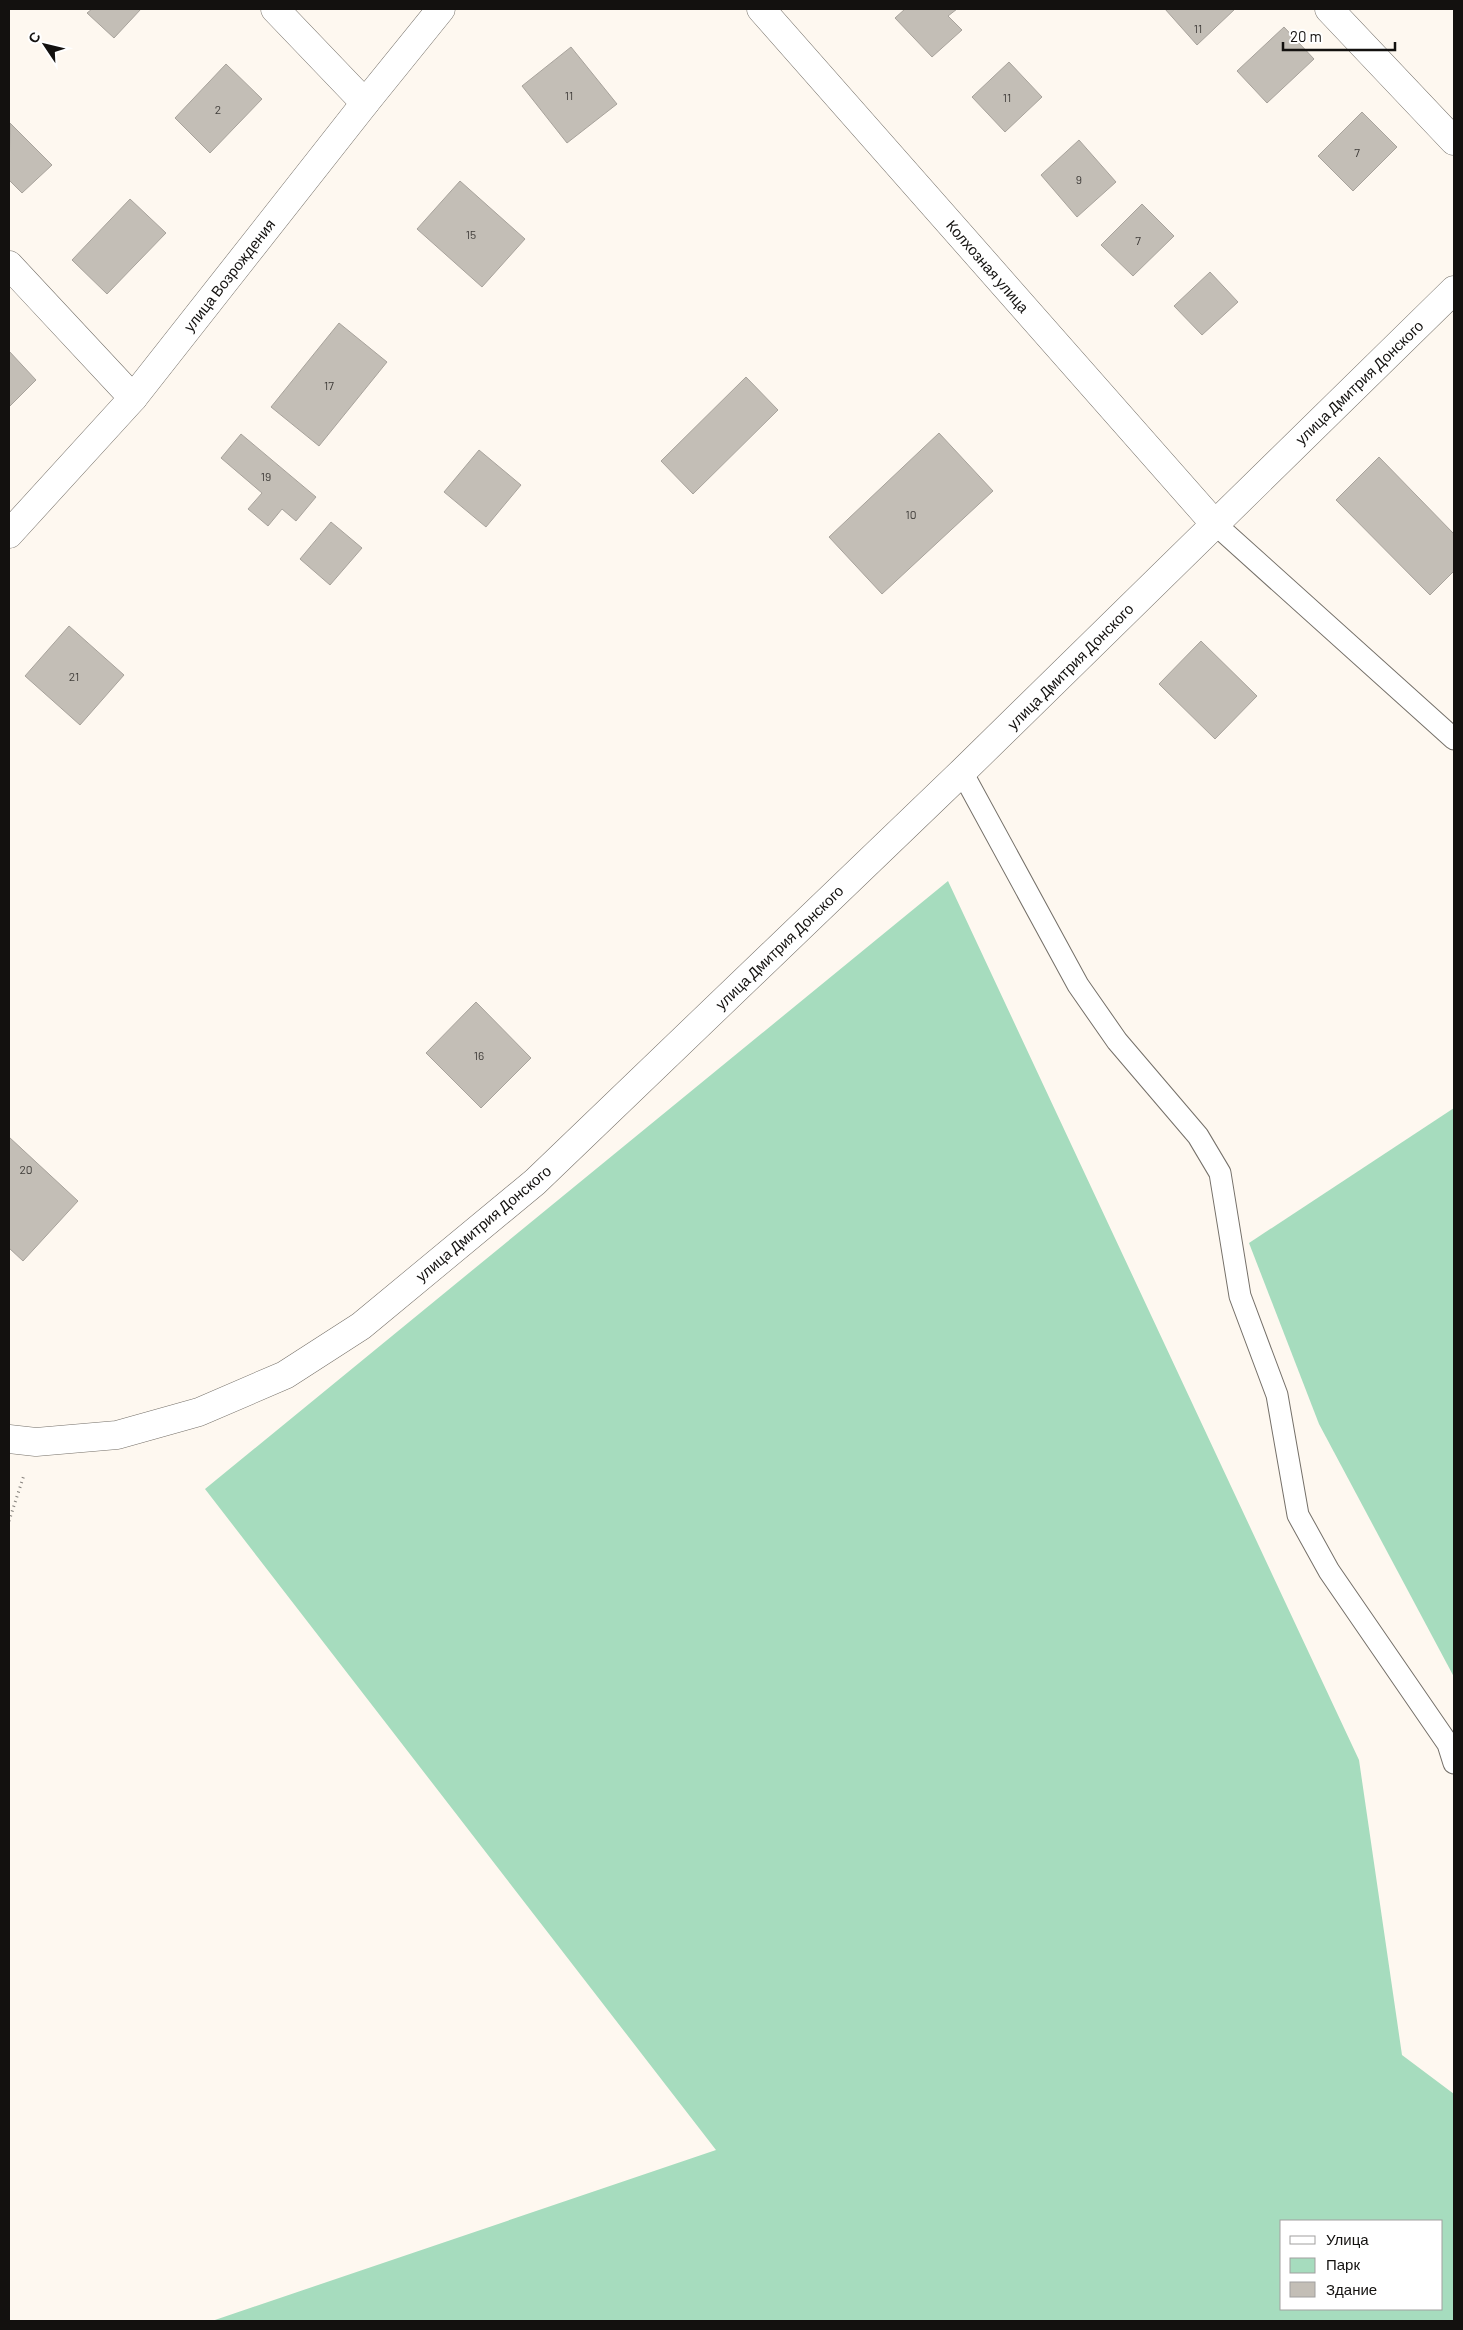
<svg xmlns="http://www.w3.org/2000/svg" width="1463" height="2330" font-family="Barlow,sans-serif">
<rect width="100%" height="100%" fill="#fef8f0"/>
<g fill="#a6dcbe" fill-rule="evenodd">
<path d="M948,881L1359,1760L1402,2055L1454,2094V2321H212L716,2150L205,1489ZM1282,2221H1442V2309H1282Z"/>
<polygon points="1454,1108 1454,1677 1319,1424 1249,1243"/>
</g>
<g fill="#c3beb6" stroke="#a8a39c">
<polygon points="92,9 141,9 114,38 87,13"/>
<polygon points="905,9 957,9 948,16 962,30 932,57 895,18"/>
<polygon points="1165,9 1235,9 1197,45"/>
<polygon points="1284,27 1314,59 1267,103 1237,71"/>
<polygon points="571,47 617,104 567,143 522,86"/>
<polygon points="1009,62 1042,97 1005,132 972,97"/>
<polygon points="226,64 262,99 210,153 175,118"/>
<polygon points="1362,112 1397,147 1353,191 1318,156"/>
<polygon points="10,123 52,165 22,193 9,180"/>
<polygon points="1079,140 1116,182 1077,217 1041,175"/>
<polygon points="460,181 525,239 482,287 417,229"/>
<polygon points="130,199 166,233 107,294 72,260"/>
<polygon points="1142,204 1174,236 1133,276 1101,245"/>
<polygon points="1210,272 1238,302 1202,335 1174,306"/>
<polygon points="339,323 387,362 319,446 271,407"/>
<polygon points="9,351 36,380 9,407"/>
<polygon points="746,377 778,410 693,494 661,461"/>
<polygon points="939,433 993,491 882,594 829,537"/>
<polygon points="241,434 316,497 296,521 282,509 268,526 248,509 262,493 221,458"/>
<polygon points="479,450 521,485 486,527 444,492"/>
<polygon points="1379,457 1454,534 1454,571 1430,595 1336,500"/>
<polygon points="331,522 362,548 330,585 300,559"/>
<polygon points="69,626 124,675 80,725 25,676"/>
<polygon points="1201,641 1257,696 1215,739 1159,684"/>
<polygon points="476,1002 531,1058 481,1108 426,1053"/>
<polygon points="9,1137 78,1201 23,1261 9,1248"/>
</g>
<g fill="none" stroke-linecap="round" stroke-linejoin="round">
<g stroke="#757069" stroke-width="23">
<g id="service">
<polyline points="1214,523 1454,739"/>
<polyline points="962,772 1078,985 1117,1041 1198,1136 1220,1173 1240,1296 1277,1395 1298,1515 1329,1571 1448,1744 1454,1763"/>
</g>
</g>
<g stroke="#757069" stroke-width="29">
<g id="minor">
<polyline points="275,9 365,103"/>
<polyline points="761,9 1214,523"/>
<polyline points="1329,9 1454,141"/>
<polyline points="9,265 133,398"/>
<polyline points="9,534 133,398 365,103 441,9"/>
<polyline points="9,1439 36,1442 117,1435 199,1412 285,1375 361,1326 535,1182 962,772 1454,290"/>
</g>
</g>
<polyline stroke="#85817c" stroke-width="3" stroke-dasharray="1 4" stroke-linecap="butt" points="9,1521 24,1475"/>
<use href="#service" stroke="#fff" stroke-width="21"/>
<use href="#minor" stroke="#fff" stroke-width="28"/>
</g>
<g text-anchor="middle" dominant-baseline="central" stroke-width="4" stroke-linejoin="round" paint-order="stroke">
<g font-size="12" fill="#3f3c39">
<text x="1198" y="28">11</text>
<text x="569" y="95">11</text>
<text x="1007" y="97">11</text>
<text x="218" y="109">2</text>
<text x="1357" y="152">7</text>
<text x="1079" y="179">9</text>
<text x="471" y="234">15</text>
<text x="1138" y="240">7</text>
<text x="329" y="385">17</text>
<text x="266" y="476">19</text>
<text x="911" y="514">10</text>
<text x="74" y="676">21</text>
<text x="479" y="1055">16</text>
<text x="26" y="1169">20</text>
</g>
<g font-size="15" fill="#13110f" stroke="#fff">
<text transform="translate(988 266) rotate(49)">Колхозная улица</text>
<text transform="translate(229 275) rotate(-52)">улица Возрождения</text>
<text transform="translate(1359 382) rotate(-44)">улица Дмитрия Донского</text>
<text transform="translate(1070 666) rotate(-45)">улица Дмитрия Донского</text>
<text transform="translate(779 947) rotate(-44)">улица Дмитрия Донского</text>
<text transform="translate(483 1223) rotate(-40)">улица Дмитрия Донского</text>
</g>
</g>
<rect width="1463" height="2330" fill="none" stroke="#13110f" stroke-width="20"/>
<rect x="1280" y="2220" width="162" height="90" fill="#ffffff" stroke="#a1a09f"/>
<rect x="1290" y="2236" width="25" height="8" fill="#ffffff" stroke="#a1a09f"/>
<text x="1326" y="2245" font-size="15" fill="#13110f">Улица</text>
<rect x="1290" y="2258" width="25" height="15" fill="#a6dcbe" stroke="#a1a09f"/>
<text x="1326" y="2270" font-size="15" fill="#13110f">Парк</text>
<rect x="1290" y="2282" width="25" height="15" fill="#c3beb6" stroke="#a1a09f"/>
<text x="1326" y="2295" font-size="15" fill="#13110f">Здание</text>
<g transform="translate(45 45) rotate(305)" stroke="#ffffff" stroke-width="4" paint-order="stroke">
<path d="M0-4L9 19L0 12L-9 19Z" fill="#13110f"/>
<text y="-8" font-size="14" font-weight="bold" text-anchor="middle" fill="#13110f">С</text>
</g>
<path d="M1283 42v8h112v-8" fill="none" stroke="#13110f" stroke-width="2.5"/>
<text x="1290" y="42" font-size="15" fill="#13110f" stroke="#ffffff" stroke-width="4" paint-order="stroke">20 m</text>
</svg>
